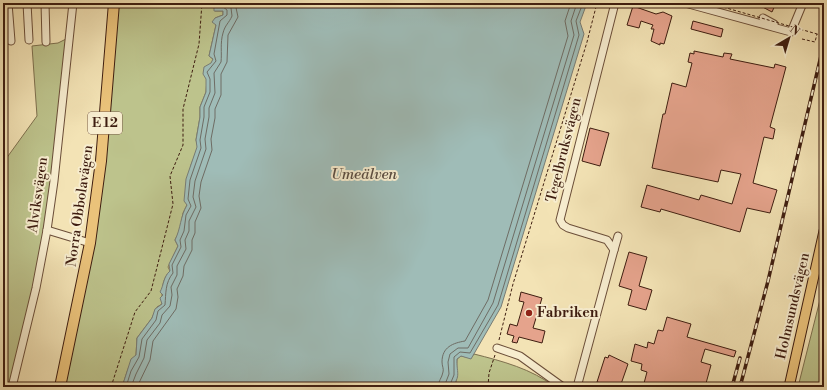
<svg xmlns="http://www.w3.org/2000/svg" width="827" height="390" font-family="'Libre Bodoni',serif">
<rect width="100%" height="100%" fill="#f3e3b5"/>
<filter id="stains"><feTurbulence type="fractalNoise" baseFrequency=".005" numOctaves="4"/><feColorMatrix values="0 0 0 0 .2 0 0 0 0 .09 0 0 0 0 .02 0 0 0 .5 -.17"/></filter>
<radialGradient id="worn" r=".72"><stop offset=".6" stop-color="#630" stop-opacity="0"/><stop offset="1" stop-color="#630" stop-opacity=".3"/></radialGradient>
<g fill="#bdc38c" stroke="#7e704e">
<path d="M114,3H219L214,7L215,11H223V15L215,18L216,25L209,56L213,59L207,79L206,92L200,107V117L196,140L198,147L191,165L187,205L183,213L180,230L175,240L178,246L168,267L170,271C161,280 162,292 162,304L157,307L152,318L137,338L136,355L128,369L122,387H60L81,288Z"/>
<polygon points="70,37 47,230 12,387 3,387 3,163 37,116 32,46 58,43"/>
<polygon points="824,284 824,387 798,387 799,383"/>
<path d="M474,354C502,361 532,369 555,387H451L456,383L457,359L461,356L471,358Z"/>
</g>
<path fill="#9fbcb7" stroke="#787c74" d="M219,3H587L580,22L584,34L501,307L471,359L461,356L457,359C456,371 462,377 451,387H122L131,359L136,355L137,338L152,318L155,309L162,304L160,298L163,295L160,292C164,285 163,277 170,271L169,264L178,246L175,240C181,228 180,217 187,205L184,201L186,179L197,147L196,140L200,117V107L206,92V79L203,74L204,67L211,63L213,59L209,56L216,25L212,22L215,18L223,15V11H214V7Z"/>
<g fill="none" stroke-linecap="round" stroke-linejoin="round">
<g stroke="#6e6c64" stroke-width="1">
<path d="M126,387L131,371L139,357L142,339L156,320L158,311L165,305C166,293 165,283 173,273L172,265L181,247L180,240L184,231L186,215L191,206L188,199L190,180L201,148L200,140L204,117V107L210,92V79L207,72L216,61L214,54L220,21L227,15V10L222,6L221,3"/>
<path d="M131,387L136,374L144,358L147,340L160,323L162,315L170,306L172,295L171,287L177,275V266L186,249L185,240L189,231V221L196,207L193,197L195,181L206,149L205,139L209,117V108L215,93L214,73L221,62C222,53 220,43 223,33C225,25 229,23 232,16L231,8L227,3"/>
<polyline points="137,387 150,360 153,341 176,309 178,297 177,289 183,276 184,266 192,250 192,240 195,233 195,222 201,208 199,196 201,182 212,150 211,139 215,118 215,109 221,95 221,74 227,62 228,35 238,17 235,3"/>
<path d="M438,387C438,381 442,378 443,372C444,369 442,366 442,362C442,347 453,343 465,341L488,300L568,36L565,21L571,3"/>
<polyline points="444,387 449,374 448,362 450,354 458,348 468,348 493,303 574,35 571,21 577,3"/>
<polyline points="449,387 454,375 454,357 460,352 470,353 498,305 579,35 576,21 583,3"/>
</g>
</g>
<g fill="#e5a38c" stroke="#3e1d10">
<polygon points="755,3 776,3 772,12"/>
<polygon points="633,6 656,14 663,12 672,16 664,44 660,43 660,45 651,41 654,29 651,29 653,25 641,21 639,28 627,25"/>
<polygon points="693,21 723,29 721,37 691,29"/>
<polygon points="694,51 723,57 724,53 732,54 730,59 774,68 775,64 786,67 770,127 775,129 773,139 764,137 753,183 777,190 770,213 747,208 740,232 661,209 660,212 641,207 647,185 699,200 701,195 732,204 741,174 721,170 718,182 652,168 663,114 665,114 672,83 686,87 692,63 688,62 690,53 694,54"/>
<polygon points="590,128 609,133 600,166 582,161"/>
<polygon points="629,252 647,257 639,286 652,290 646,310 628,305 632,290 619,286"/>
<polygon points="521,292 542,298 533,328 545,331 542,343 519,337 517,343 512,342 514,336 507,334 510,324 517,326 524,302 519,301"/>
<polygon points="667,317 691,324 687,337 736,351 734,357 705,349 701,362 711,365 705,387 643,387 647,372 641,370 642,364 631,361 635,344 647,348 648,342 654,344 658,330 663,331"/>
<polygon points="609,355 628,364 620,387 597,382 605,357 608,358"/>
</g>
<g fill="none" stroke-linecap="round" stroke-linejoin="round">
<g stroke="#6b4e39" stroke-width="9">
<g id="minor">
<polyline points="8,3 11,41"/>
<polyline points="27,3 29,40"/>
<polyline points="45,3 46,42"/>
<polyline points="685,3 791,32 803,3"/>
<polyline points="763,18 774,24"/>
<polyline points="47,230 90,243"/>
<polyline points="614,250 618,236"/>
<polyline points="497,348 520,356 563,387"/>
<polyline points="12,387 36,288 47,230 54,181 73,3"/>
<polyline points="577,387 614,250 607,240 568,228 563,225 560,220 615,3"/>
</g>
</g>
<g stroke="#3e1d10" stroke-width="11">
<polyline id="major" points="789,387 824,231"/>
</g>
<g stroke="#3e1d10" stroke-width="12">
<polyline id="highway" points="60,387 90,243 101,161 114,3"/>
</g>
<g stroke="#3e1d10" stroke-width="1" stroke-dasharray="3 2" stroke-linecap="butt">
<polyline points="802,39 815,42 817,34"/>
<polyline points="499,340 513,284 587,42 597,3"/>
<polyline points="111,387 135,312 151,291 173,204 170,176 183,145 183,109 199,44 202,3"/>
<polyline points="488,387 489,373 495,355"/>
</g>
<use href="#minor" stroke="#f7edcf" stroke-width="7"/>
<use href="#major" stroke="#eac27a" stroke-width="9"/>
<use href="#highway" stroke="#eac27a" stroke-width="10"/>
<g stroke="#3e1d10" stroke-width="3.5">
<g id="rail">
<polyline points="732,387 740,358"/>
<polyline points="740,387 768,281 824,43"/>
</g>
</g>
<use href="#rail" stroke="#f7edcf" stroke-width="2" stroke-dasharray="6" stroke-linecap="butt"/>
<polyline stroke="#3e1d10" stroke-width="1" stroke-dasharray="3 2" stroke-linecap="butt" points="709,3 824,36"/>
</g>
<circle fill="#8f2418" stroke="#f7edcf" stroke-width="1.5" cx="529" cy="313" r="4"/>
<g text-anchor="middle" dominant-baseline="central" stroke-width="4" stroke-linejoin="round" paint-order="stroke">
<rect fill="#f7edcf" stroke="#765b49" stroke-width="1" x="88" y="112" width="34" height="22" rx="3"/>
<g font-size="13" font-weight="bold" fill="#3e1d10">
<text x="105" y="123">E 12</text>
</g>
<g font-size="14" fill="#3e1d10" stroke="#f7edcf">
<text transform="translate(564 150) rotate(-76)">Tegelbruksvägen</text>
<text transform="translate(38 195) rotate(-82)">Alviksvägen</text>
<text transform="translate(80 206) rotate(-82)">Norra Obbolavägen</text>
<text transform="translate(793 306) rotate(-77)">Holmsundsvägen</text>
</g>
<g font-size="14" font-weight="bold" fill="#3e1d10" stroke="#f7edcf" text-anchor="start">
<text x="537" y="313">Fabriken</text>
</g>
<g font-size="15" font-style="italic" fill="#5b4d42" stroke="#f7edcf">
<text x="364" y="174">Umeälven</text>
</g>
</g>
<rect width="827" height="390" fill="none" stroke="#f3e3b5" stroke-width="16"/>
<rect x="4" y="4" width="819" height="382" fill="none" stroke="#3e1d10" stroke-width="2"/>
<rect x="8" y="8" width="811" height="374" fill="none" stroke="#3e1d10"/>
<g transform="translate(789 38) rotate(38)" stroke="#f7edcf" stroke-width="3" paint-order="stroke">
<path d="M0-3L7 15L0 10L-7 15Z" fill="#3e1d10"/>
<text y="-6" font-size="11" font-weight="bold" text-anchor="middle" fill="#3e1d10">N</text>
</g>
<rect width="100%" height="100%" filter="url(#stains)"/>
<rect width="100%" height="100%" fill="url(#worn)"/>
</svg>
